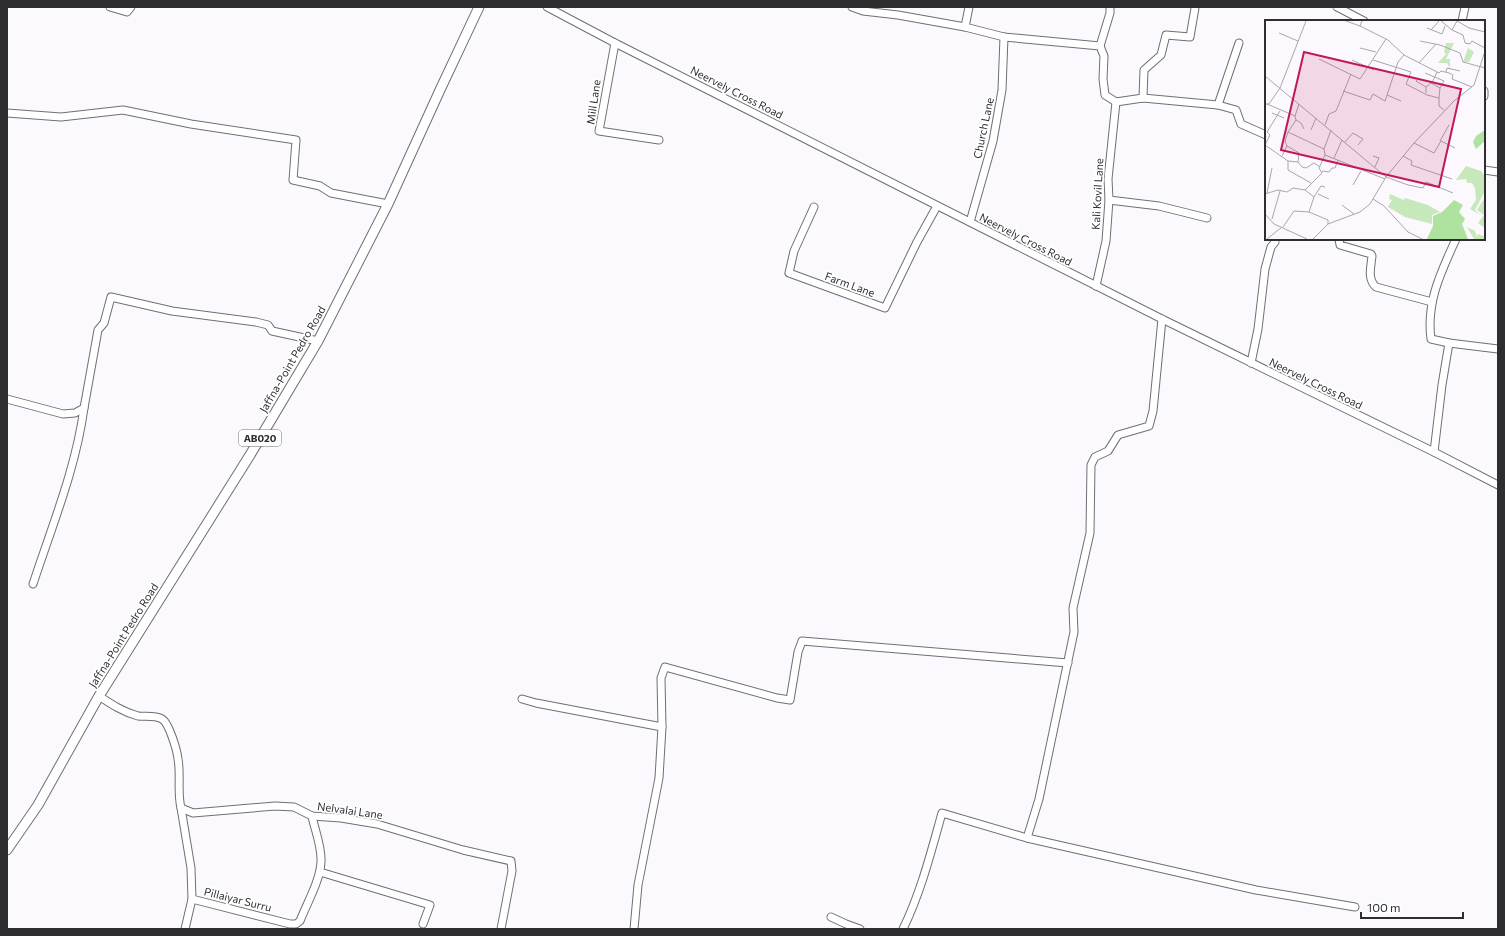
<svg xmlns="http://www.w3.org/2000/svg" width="1505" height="936" font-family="Commissioner,sans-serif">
<rect width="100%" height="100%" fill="#fbf9fe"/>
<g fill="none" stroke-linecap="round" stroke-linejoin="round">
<g stroke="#706e74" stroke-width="9">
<g id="minor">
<polyline points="110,7 127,12 131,7"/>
<polyline points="547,7 615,43 1162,319 1434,452 1498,485"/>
<polyline points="852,7 863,11 898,15 965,27 1004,37 1100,46 1104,56 1103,79 1105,95 1116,102 1143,98 1218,105 1236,110 1241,124 1266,135"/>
<polyline points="1337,7 1364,21"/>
<polyline points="1462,21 1465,7"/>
<polyline points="965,27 969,7"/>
<polyline points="615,43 599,131 659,140"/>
<polyline points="1100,46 1110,13 1110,7"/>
<polyline points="1484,91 1484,96"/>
<polyline points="1143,98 1144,70 1161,55 1166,35 1190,37 1195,8"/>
<polyline points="1218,105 1239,43"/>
<polyline points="7,113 61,117 123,110 191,124 296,140 293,180 320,186 331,193 388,204"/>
<polyline points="1484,170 1498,172"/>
<polyline points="1109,200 1159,206 1207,218"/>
<polyline points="814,207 794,251 789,273 885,308 917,242 937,206"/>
<polyline points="970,222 993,141 1002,90 1004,37"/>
<path d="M1339,239L1340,245L1371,254L1372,256C1371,267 1367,279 1376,287L1432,302"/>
<path d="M1456,239C1441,272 1426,302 1431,339L1449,343L1498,349"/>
<polyline points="1096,286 1106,241 1109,200 1108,179 1116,102"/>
<polyline points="1251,363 1258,329 1265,269 1271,247 1275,242"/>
<polyline points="7,399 63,414 75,413 84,408 98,330 104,323 111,297 172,311 256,322 268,325 272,331 318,341"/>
<polyline points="1434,452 1442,385 1449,343"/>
<path d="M33,584C52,526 76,468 84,408"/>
<path d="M99,696C111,704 123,712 138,716C145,717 155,715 162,719C169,723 177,750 178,759C181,775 177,792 181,808L193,813L275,806L294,807L312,816L341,818L377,824L463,850L511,861L512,871L501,929"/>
<polyline points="522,699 536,703 662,727"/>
<path d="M181,808L191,868L192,899L290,924H296L300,921C307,903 320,881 321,862C322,847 315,831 312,816"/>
<polyline points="1027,838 1039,799 1074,632 1073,608 1090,533 1091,465 1095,457 1108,451 1118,435 1149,426 1153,411 1162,319"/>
<polyline points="320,872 430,905 423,924"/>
<polyline points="831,917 846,924 860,929"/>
<polyline points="185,929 192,899"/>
<polyline points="634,929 638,885 659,778 662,727 661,678 665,667 777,698 790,700 798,652 802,641 1068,663"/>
<path d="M903,929C921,892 931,852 942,813L1027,838L1256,890L1355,907"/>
</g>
</g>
<g stroke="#706e74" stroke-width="11">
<polyline id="major" points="7,850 38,805 99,696 250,455 318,341 388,204 440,90 479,7"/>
</g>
<use href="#minor" stroke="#fff" stroke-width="7"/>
<use href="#major" stroke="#fff" stroke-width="9"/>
</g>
<g text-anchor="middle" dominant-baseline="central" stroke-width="3.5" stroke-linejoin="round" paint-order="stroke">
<rect fill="#fff" stroke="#6d6c6e" stroke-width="1" x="239" y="430" width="42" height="16" rx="3"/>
<g font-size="10" font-weight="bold" fill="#2e2d30">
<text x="260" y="438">AB020</text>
</g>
<g font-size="11" fill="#2e2d30" stroke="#fff">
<text transform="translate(737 92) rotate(27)">Neervely Cross Road</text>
<text transform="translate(593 102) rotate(-82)">Mill Lane</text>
<text transform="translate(983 128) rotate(-78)">Church Lane</text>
<text transform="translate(1097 194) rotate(-87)">Kali Kovil Lane</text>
<text transform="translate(1026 239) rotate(27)">Neervely Cross Road</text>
<text transform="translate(850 284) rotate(20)">Farm Lane</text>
<text transform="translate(292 359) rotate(-60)">Jaffna-Point Pedro Road</text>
<text transform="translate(1316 383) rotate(26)">Neervely Cross Road</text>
<text transform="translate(123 635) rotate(-58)">Jaffna-Point Pedro Road</text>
<text transform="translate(350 810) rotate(8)">Nelvalai Lane</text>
<text transform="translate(238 899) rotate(14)">Pillaiyar Surru</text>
</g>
</g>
<g transform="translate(1265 20)">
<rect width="220" height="220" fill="#fbf9fe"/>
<path d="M181,23H189L181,39H185V48L182,43H173L181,34L179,32ZM203,28L209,32L204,42H198ZM201,146L216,151L220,156V171L210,190L216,195L205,189L211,180L210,168L207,163H202L201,159L191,160ZM125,174L139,180L140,178L163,185L175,192L167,195V204L140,197L123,187L127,180L124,179ZM220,177V208L213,203L219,195L212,190ZM202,207L210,211L212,217L213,214L219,216V219H209Z" fill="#c6e8ba"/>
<path d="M220,110V121L211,129L208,122L211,116ZM189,180L198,185L194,192L200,199L197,204L203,219H162L168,206V196L177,192Z" fill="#b0e29f"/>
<path fill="none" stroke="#a9a7ac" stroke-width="1" d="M81,1L95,6M97,1L95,6L123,20L139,35L174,53L176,51L184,53L188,55L187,59L207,67M176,1L187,10L192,1L204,8L220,12M162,8L177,14L180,6M166,10L174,1M187,10L198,15L200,23L205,24L207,21L220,28M14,13L33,21M155,21L175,25L195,33L198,42L220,48M95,28L111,32M54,39L95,59L121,19M87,40L109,50M108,40L146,52L141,64L162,75L174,78V86L179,90M154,43L171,24M181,52L182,48L195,51M160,53L179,61L175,68M0,56L121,157L143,165L158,168L161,162L188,173M152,60L151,61L161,67M167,63L172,52M78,71L105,80L108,74L120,81L133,42L139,35M161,73V67L166,63L175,68L174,78M122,75L136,81M0,84H4L15,68L41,1M2,84L30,96M15,91L2,112L5,115L0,125L23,141V150L46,163M7,93L19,98M30,96L31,100L23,112L59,129L60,135L120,159M30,96L34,84M31,100L36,103L39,109M60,105L64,94L71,91L86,54M46,110L51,98M175,121L184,105M80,122L88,113L98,119L93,125M149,123L169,133L176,121L190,128M22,126L34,133L33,142M59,129L66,110M17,136L22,126L20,121L23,112M108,136L114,138L110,147M138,136L147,141L146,145L187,159M69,138L77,120M23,141L33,142L37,147L41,148L49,143L55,147M57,151L64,152L67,148H70L73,140M88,165L96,151M40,170L57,153L54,148L60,135M2,173L7,148M0,174L13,170L22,172L28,168L40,170L49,177L44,192L63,200V204M53,174L64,179M49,177L56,166L60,167M108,179L119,186L143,212L157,219M77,185L89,194M0,194L9,204L42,219M7,199L15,171M18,207L29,191L44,192M2,219L17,207M48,219L63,204L95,192L105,184L121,157L149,123L189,81L209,65L220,31"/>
<path fill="#c2185b" fill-opacity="0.15" stroke="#c2185b" stroke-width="2" d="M39,32L196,69L174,167L16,130Z"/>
<rect width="220" height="220" fill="none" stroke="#2e2d30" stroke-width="2"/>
</g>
<rect width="1505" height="936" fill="none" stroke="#2e2d30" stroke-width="16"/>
<path d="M1361 912v6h102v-6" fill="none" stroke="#2e2d30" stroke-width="2"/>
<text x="1367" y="912" font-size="12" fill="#2e2d30" stroke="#ffffff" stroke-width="3" paint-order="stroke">100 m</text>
</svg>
